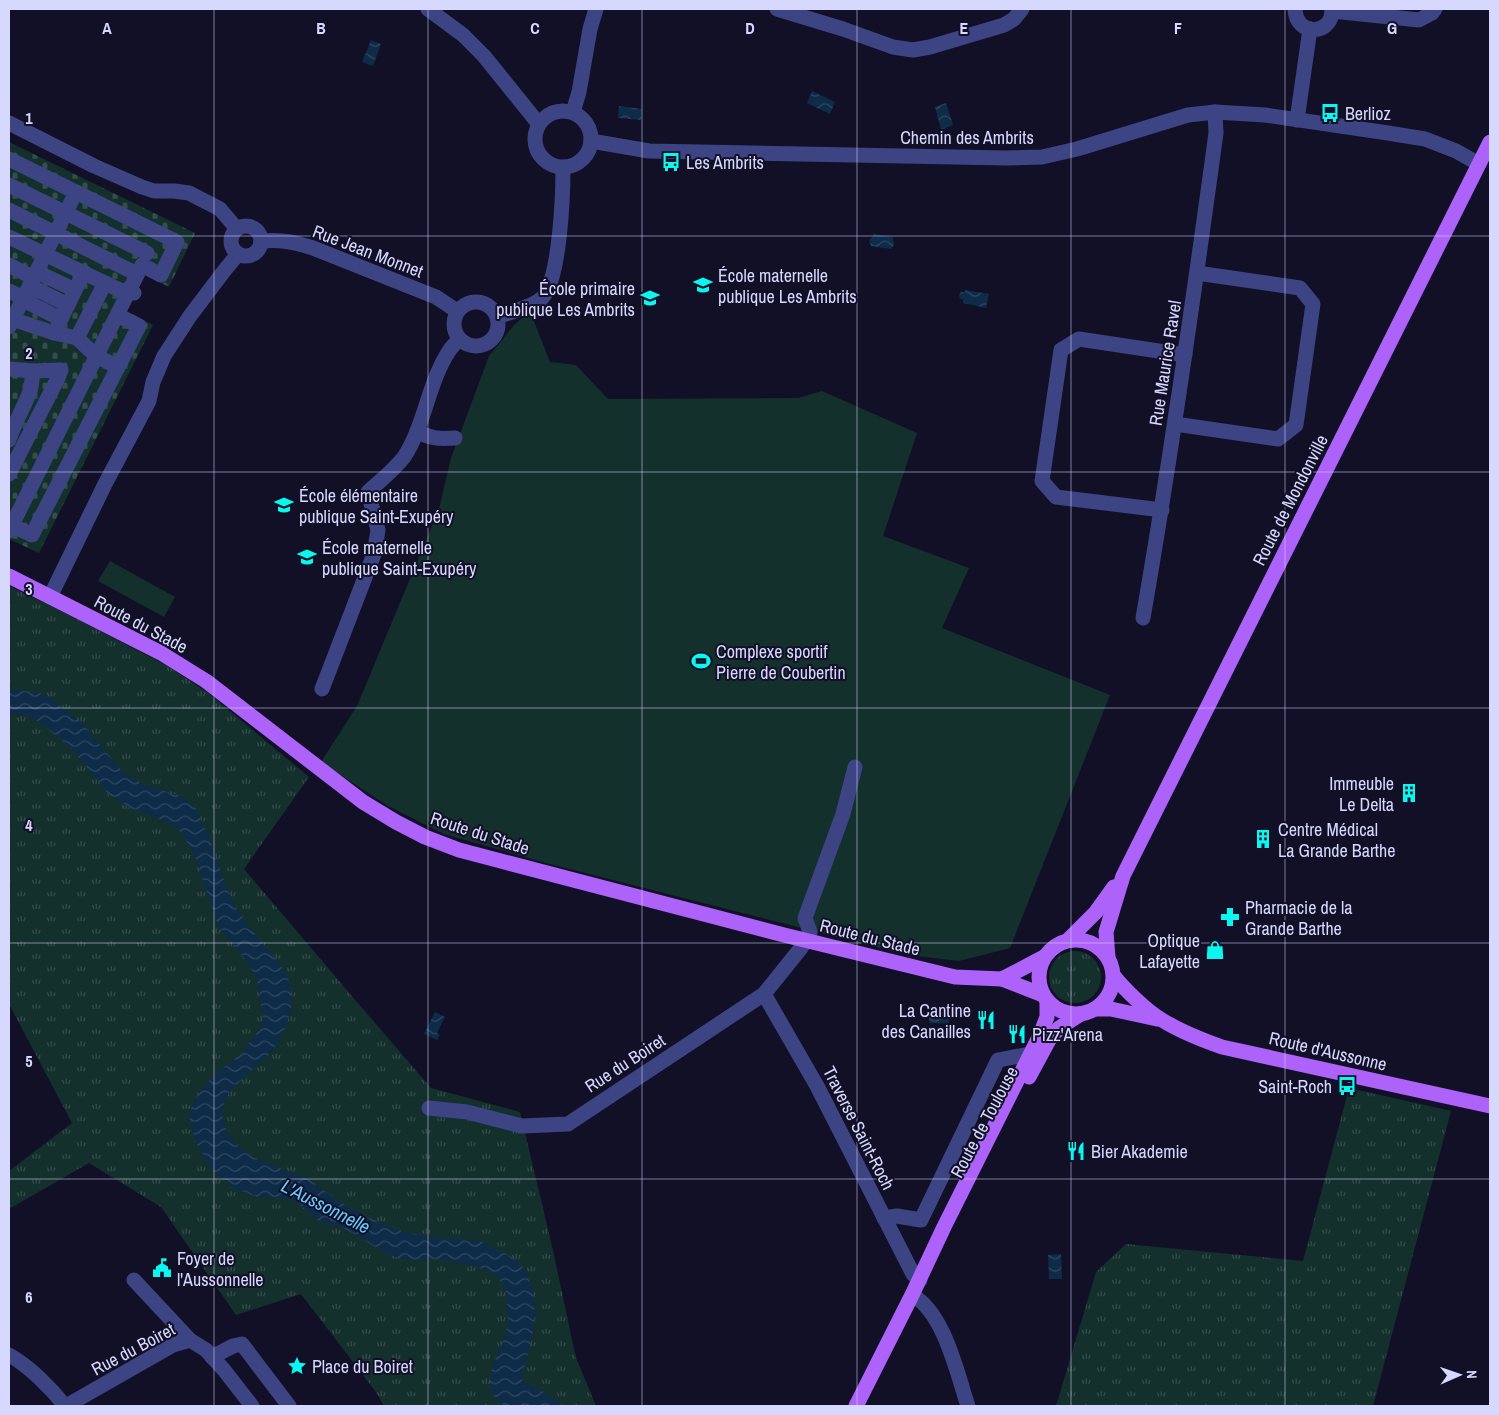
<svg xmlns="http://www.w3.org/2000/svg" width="1499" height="1415" font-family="'Archivo Narrow',sans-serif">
<defs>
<pattern id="grass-tufts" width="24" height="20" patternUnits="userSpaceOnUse" patternTransform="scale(1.25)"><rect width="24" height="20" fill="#14302c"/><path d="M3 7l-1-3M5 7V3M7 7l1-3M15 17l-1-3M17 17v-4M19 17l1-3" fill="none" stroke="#354d4c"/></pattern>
<pattern id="cemetery-stones" width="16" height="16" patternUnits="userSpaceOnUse" patternTransform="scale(1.25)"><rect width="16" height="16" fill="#14302c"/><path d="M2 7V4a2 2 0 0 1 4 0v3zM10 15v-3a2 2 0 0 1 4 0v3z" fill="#354d4c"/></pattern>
<pattern id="water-waves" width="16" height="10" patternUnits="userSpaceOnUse" patternTransform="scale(1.25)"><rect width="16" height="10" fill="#0e2b48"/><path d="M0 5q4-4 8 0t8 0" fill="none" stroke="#304963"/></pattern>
</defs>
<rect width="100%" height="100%" fill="#111027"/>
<g fill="url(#grass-tufts)">
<polygon points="9,586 59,610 166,665 207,692 309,777 244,869 357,1002 431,1088 520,1112 552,1246 576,1358 596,1406 384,1406 376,1392 301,1294 236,1315 161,1207 89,1163 9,1209 9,1171 72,1123 9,1004"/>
<circle cx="1075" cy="977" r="26"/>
<polygon points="1349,1088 1451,1111 1373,1406 1056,1406 1096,1272 1126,1244 1303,1261"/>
</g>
<polygon fill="url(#cemetery-stones)" points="9,142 195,233 169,287 143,274 125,310 153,325 39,553 9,539"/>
<g fill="#14302c">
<polygon points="530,311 550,362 576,365 608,399 798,398 822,391 917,433 883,536 969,568 942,628 1110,695 1010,948 959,961 907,955 546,863 444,834 388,806 321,762 357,706 439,509 451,458 489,356 514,325"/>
<polygon points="110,561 175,597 164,617 98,581"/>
</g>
<g fill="url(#water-waves)">
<polygon points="371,40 381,44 373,66 362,62"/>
<polygon points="812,91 835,102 830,114 807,103"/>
<polygon points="946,103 953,125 941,130 935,107"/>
<polygon points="619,106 642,109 641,120 618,118"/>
<polygon points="873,234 893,237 894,245 891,249 871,246 869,240 873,236"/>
<polygon points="965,290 989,294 986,308 963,303 963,300 960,298 959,296 961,292 965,292"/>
<path d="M9,690H18L40,693L49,697L82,723L123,772L142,784L180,796L194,805L207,832L225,883L235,906L251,929L279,963L288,978L291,991L292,1002L290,1014L285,1029L272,1052L245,1076L229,1093L224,1103L222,1115L227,1133L239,1147L255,1158L310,1180L339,1201L367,1217L404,1232L437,1238L481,1241L515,1259L525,1270L533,1290L535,1312L533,1332L522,1380L524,1382L544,1392L564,1406H506C473,1389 500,1356 506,1332C508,1323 508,1315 507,1306C507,1291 504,1282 492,1273C478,1264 450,1261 433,1259C422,1259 411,1261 399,1258C371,1250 351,1224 321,1223L293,1199L257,1197L236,1189L218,1176L209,1166L195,1140L190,1119V1111L194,1100L207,1083L219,1071L242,1053L260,1028L263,1018L257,978L249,965L218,925L195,857L182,833L170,823L132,809L109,795L71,748L38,721L26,715L9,714Z"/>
<polygon points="929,1011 949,1011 949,1024 929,1023"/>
<polygon points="435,1012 445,1017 437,1033 440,1035 437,1040 424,1034"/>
<polygon points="1061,1254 1062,1279 1049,1279 1048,1255"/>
</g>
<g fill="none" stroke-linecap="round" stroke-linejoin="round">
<g stroke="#3d4484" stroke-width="15">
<polyline points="428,9 463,35 484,56 538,123"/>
<polyline points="777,9 843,29 893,47 913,50 930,47 1004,25 1014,19 1022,9"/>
<path d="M1295,9C1296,37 1333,36 1332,9"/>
<polyline points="1332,11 1419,20 1432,13 1435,9"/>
<circle cx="563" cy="139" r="28"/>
<polyline points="573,112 579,92 590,29 596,9"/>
<polyline points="1297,120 1310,29"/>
<polyline points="9,123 94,166 142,187 154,191 174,191 189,193 220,209 237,229"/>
<polyline points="591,141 649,151 1006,158 1042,157 1077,149 1188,115 1215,112 1265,115 1388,133 1425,139 1456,151 1479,164"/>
<polyline points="9,159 177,242 161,275 142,265 129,291"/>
<polyline points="9,185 147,253"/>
<polyline points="9,210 137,274"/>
<circle cx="246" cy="241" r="15"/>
<polyline points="9,237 105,283"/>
<path d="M261,241C280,239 294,242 313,248L436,297L457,311"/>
<polyline points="9,265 34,278"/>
<polyline points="37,272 75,290"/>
<polyline points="30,286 68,305"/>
<polyline points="9,291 24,298"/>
<polyline points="23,300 61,319"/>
<circle cx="476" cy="324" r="22"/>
<path d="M497,317C509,312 535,307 543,297C560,277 563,195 563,168"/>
<polyline points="9,318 54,333 77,338"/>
<polyline points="9,327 76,192"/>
<polyline points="54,333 84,272"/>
<polyline points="118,367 96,356 77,338 105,283 128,294"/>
<polyline points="9,369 33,371 61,370 58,378 9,474"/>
<polyline points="1175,424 1278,439 1296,425 1313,304 1300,288 1197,273"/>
<path d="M417,431C430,439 440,439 455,438"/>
<path d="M9,440C14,423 24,408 30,391C32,385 32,377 33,371"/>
<polyline points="1162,510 1056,497 1042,481 1061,350 1079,339 1185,355"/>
<polyline points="11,525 32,535 139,326 117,315"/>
<polyline points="9,531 129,291 134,293"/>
<polyline points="50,597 105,484 149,401 153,382 164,356 190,316 224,271 238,254"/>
<path d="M1143,618C1171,457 1194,295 1216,133L1215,112"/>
<path d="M322,689L374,554L378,530L368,492C380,481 394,470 404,457C425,425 428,383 449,351C452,346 456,343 459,339"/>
<polyline points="764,994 817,1086 913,1274 920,1280"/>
<polyline points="429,1108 467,1112 522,1126 568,1124 764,994 801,948 810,932 805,918 843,814 855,767"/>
<polyline points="884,1218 897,1216 921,1220 998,1060 1030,1054"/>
<polyline points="134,1280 190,1340 206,1350 224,1370 252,1406"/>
<path d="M912,1295C944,1312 957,1373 968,1406"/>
<path d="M9,1355C29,1366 51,1388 65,1406"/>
<polyline points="212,1357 233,1346 242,1344 289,1406"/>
<polyline points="66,1406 173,1345 190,1340"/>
</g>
<g stroke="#ad62fa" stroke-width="15">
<polyline points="9,576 161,653 206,681 363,802 396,822 425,837 459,850 497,860 784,935 955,977 1002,979 1043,995"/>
<circle cx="1076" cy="977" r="37"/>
<polyline points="1068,940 1096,912 1114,887"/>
<polyline points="1108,957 1106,932 1123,876 1490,142"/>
<path d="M1114,976C1124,989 1148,1012 1162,1020C1181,1032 1202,1040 1222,1047L1490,1106"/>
<polyline points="1002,979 1044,957"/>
<polyline points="1095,1009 1111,1009 1157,1019"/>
<polyline points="1029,1077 1049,1040 1059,1028 1081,1014"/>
<polyline points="856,1406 912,1295 944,1227 1040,1035 1047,1017 1047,1001"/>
</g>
</g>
<path fill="none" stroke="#d7d8fe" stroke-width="1" stroke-opacity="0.55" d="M214,9V1406M428,9V1406M642,9V1406M857,9V1406M1071,9V1406M1285,9V1406M9,236H1490M9,472H1490M9,708H1490M9,943H1490M9,1179H1490"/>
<defs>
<g id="bus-bare" transform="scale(1.5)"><path d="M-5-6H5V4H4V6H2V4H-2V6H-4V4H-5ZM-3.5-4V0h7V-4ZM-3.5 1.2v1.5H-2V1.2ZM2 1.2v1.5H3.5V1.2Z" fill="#0af7ef" stroke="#111027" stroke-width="2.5" paint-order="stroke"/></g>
<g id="school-bare" transform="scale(1.5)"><path d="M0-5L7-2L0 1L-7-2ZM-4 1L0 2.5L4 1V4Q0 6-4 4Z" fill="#0af7ef" stroke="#111027" stroke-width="2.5" paint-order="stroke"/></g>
<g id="stadium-bare" transform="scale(1.5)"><path d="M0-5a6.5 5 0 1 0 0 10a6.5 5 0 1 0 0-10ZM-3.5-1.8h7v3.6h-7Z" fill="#0af7ef" stroke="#111027" stroke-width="2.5" paint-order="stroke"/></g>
<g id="building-bare" transform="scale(1.5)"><path d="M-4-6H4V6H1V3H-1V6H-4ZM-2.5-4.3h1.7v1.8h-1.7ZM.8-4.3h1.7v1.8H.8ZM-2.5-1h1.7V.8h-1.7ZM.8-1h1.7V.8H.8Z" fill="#0af7ef" stroke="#111027" stroke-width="2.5" paint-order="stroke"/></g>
<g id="pharmacy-bare" transform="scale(1.5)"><path d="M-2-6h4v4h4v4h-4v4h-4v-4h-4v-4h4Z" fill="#0af7ef" stroke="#111027" stroke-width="2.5" paint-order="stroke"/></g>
<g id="shop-bare" transform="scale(1.5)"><path d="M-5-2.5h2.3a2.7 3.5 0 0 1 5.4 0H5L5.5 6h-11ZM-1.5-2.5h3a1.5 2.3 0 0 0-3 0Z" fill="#0af7ef" stroke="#111027" stroke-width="2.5" paint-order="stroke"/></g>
<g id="restaurant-bare" transform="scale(1.5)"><path d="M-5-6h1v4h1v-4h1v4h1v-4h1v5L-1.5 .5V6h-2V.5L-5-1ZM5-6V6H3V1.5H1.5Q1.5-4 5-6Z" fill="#0af7ef" stroke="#111027" stroke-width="2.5" paint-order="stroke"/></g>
<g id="civic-bare" transform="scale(1.5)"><path d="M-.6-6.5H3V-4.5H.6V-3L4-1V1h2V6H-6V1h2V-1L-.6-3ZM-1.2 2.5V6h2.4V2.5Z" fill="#0af7ef" stroke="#111027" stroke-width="2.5" paint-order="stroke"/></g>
<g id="sight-bare" transform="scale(1.5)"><path d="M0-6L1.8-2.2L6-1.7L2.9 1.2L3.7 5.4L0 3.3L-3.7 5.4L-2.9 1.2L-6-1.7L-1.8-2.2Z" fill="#0af7ef" stroke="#111027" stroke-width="2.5" paint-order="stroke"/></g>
</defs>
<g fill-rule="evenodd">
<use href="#bus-bare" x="1330" y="113"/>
<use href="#bus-bare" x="671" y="162"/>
<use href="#school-bare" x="703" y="285"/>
<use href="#school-bare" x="650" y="298"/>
<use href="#school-bare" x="284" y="505"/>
<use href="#school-bare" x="307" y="557"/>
<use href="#stadium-bare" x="701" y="661"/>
<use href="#building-bare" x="1409" y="793"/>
<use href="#building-bare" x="1263" y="839"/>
<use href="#pharmacy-bare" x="1230" y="917"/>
<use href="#shop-bare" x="1215" y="950"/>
<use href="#restaurant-bare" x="986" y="1020"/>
<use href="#restaurant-bare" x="1017" y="1034"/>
<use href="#bus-bare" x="1347" y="1086"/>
<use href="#restaurant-bare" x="1076" y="1151"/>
<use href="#civic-bare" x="162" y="1268"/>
<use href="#sight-bare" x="297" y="1366"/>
</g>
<g text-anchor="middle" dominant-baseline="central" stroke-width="4" stroke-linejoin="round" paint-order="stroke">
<g font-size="18" fill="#d7d8fe" stroke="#111027" text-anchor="start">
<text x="1345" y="113">Berlioz</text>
<text x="686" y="162">Les Ambrits</text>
<text x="718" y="275">École maternelle<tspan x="718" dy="21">publique Les Ambrits</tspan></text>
<text x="635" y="288" text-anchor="end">École primaire<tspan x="635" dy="21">publique Les Ambrits</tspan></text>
<text x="299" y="495">École élémentaire<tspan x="299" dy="21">publique Saint-Exupéry</tspan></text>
<text x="322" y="547">École maternelle<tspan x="322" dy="21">publique Saint-Exupéry</tspan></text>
<text x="716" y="651">Complexe sportif<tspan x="716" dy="21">Pierre de Coubertin</tspan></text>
<text x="1394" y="783" text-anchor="end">Immeuble<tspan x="1394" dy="21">Le Delta</tspan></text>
<text x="1278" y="829">Centre Médical<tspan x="1278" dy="21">La Grande Barthe</tspan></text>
<text x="1245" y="907">Pharmacie de la<tspan x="1245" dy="21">Grande Barthe</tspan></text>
<text x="1200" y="940" text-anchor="end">Optique<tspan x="1200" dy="21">Lafayette</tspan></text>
<text x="971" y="1010" text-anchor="end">La Cantine<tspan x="971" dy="21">des Canailles</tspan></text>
<text x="1032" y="1034">Pizz'Arena</text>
<text x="1332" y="1086" text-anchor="end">Saint-Roch</text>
<text x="1091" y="1151">Bier Akademie</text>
<text x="177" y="1258">Foyer de<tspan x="177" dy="21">l'Aussonnelle</tspan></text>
<text x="312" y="1366">Place du Boiret</text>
</g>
<g font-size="18" fill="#d7d8fe" stroke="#111027">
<text x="967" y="137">Chemin des Ambrits</text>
<text transform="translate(368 251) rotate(21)">Rue Jean Monnet</text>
<text transform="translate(1165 363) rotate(-81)">Rue Maurice Ravel</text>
<text transform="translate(1290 500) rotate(-63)">Route de Mondonville</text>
<text transform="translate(141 624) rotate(28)">Route du Stade</text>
<text transform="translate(480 833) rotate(18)">Route du Stade</text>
<text transform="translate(870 937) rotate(14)">Route du Stade</text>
<text transform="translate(1328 1051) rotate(13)">Route d'Aussonne</text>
<text transform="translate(625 1063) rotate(-33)">Rue du Boiret</text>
<text transform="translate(984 1122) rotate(-62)">Route de Toulouse</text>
<text transform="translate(859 1128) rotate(63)">Traverse Saint-Roch</text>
<text transform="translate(133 1349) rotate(-28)">Rue du Boiret</text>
</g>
<g font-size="19" font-style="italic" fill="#69cafa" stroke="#111027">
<text transform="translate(326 1206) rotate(27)">L'Aussonnelle</text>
</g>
</g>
<g font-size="16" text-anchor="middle" font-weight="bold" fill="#d7d8fe" stroke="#111027" stroke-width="4" stroke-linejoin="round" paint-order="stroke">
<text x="107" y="34">A</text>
<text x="321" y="34">B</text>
<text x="535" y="34">C</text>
<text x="750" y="34">D</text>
<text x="964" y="34">E</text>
<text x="1178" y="34">F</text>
<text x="1392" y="34">G</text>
<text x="29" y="124">1</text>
<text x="29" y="359">2</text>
<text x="29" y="595">3</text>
<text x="29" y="831">4</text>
<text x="29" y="1067">5</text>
<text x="29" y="1303">6</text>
</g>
<rect width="1499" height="1415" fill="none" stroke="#d7d8fe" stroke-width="20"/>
<g transform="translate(1459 1375) rotate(88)" stroke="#111027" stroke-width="4" paint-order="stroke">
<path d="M0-4L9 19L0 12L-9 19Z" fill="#d7d8fe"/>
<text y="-8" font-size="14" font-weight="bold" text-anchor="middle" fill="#d7d8fe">N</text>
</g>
</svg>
